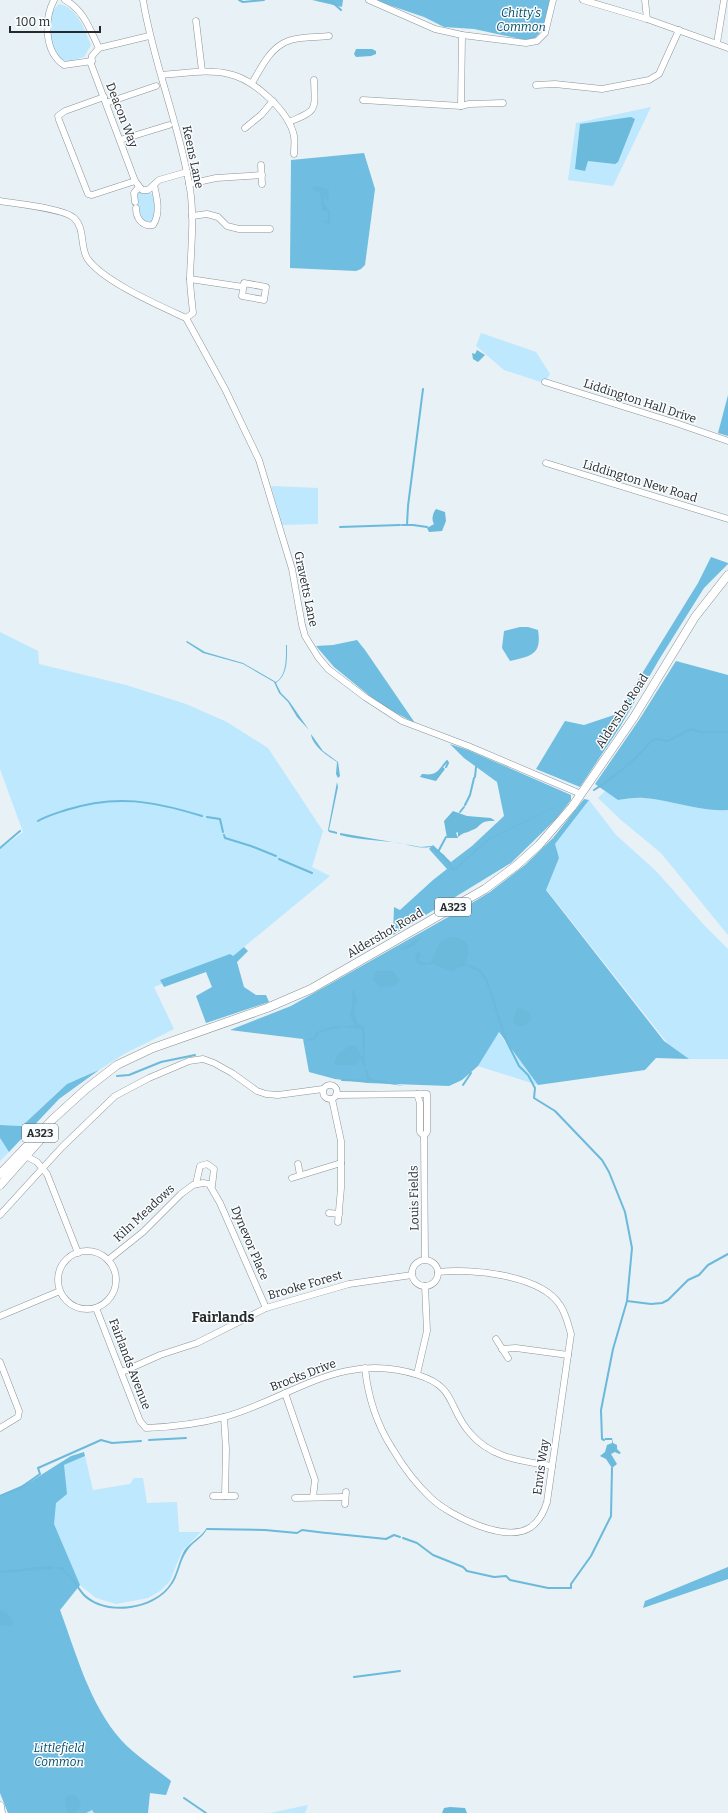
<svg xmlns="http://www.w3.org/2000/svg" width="728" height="1813" font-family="Bitter,serif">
<rect width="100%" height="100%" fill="#e8f1f5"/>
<g fill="#bde8fd">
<path d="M59,4C77,7 85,30 91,45L84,57L69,61L58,60C51,44 43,18 59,4Z"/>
<polygon points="651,107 613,186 568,180 576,123"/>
<path d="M139,191L154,194C156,203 157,215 151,223C137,222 137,205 137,193Z"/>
<polygon points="481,333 536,352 550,374 544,383 504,370 476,346"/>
<polygon points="271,486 318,488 318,524 282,525"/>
<polygon points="0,632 38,651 39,664 126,685 186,704 227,722 268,748 323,831 312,867 330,876 233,956 154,987 174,1029 124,1054 99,1070 67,1084 22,1126 0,1125 0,849 23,832 0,769"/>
<path d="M605,791L618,800C626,799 636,797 644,798C672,800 699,812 728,810V935L661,853L621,820L598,798Z"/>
<polygon points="589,800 616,835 656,871 703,924 728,949 728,1059 689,1059 669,1045 546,889 559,858 554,844"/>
<polygon points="498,1032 538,1085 478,1066"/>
<polygon points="0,1138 9,1152 0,1161"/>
<path d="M85,1456L93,1490L130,1484L134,1478H143L147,1503L177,1502L179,1532H201L182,1551L170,1581L160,1591L148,1598L116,1604L96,1598L80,1585L60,1610C77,1656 89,1703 121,1740C134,1755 155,1768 171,1781L166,1795L150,1793L92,1811L94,1813H8L0,1793V1495L30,1482L63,1461L64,1465Z"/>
<polygon points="308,1805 305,1813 270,1813"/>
</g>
<g fill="#6fbde0">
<polygon points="312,0 343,0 342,7"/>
<polygon points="374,0 551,0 544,28 535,38 525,40 474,29 444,27 424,17"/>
<polygon points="364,153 375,189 365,265 361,269 356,271 290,268 291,160"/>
<polygon points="728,395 728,436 718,433"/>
<polygon points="711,557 728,563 728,564 704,588 660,658 620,727 580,787 536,769 565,721 584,725 617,714 698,583"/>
<path d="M520,627H528L538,630C542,655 531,656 510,661L502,648L504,631Z"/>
<polygon points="357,640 365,650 415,723 381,705 334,667 316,646 333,645"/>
<path d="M676,661L728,675V810C699,812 672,800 644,798C636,797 626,799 618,800L595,784L639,720Z"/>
<polygon points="450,744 468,750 571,795 571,800 556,819 511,863 393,935 394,907 400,910 433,880 447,869 429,849 433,845 451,862 472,846 504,816 497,782 464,758"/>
<polygon points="584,799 589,800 555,844 559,858 546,890 664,1041 689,1059 656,1058 645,1070 538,1085 499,1032 478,1066 462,1080 449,1086 367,1083 335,1079 309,1072 303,1039 230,1030 291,1006 457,912 490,892 525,865 553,838"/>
<polygon points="244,947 248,951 237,962 244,987 256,995 266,995 269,1002 206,1023 196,996 212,987 206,972 164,987 160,980 230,954 233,956"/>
<polygon points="99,1070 59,1099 9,1152 0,1138 0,1125 22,1126 67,1084"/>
<path d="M84,1452L85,1456L64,1465L67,1494L56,1503L54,1524L80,1585L60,1610C77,1656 89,1703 121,1740C135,1755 155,1768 171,1781L166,1795L150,1793L148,1813H94L92,1810L86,1813H8L0,1793V1495L30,1482L71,1456Z"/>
<polygon points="728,1567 728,1579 643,1608 645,1601"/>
</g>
<g fill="#6bb9db">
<polygon points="356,49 372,49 376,51 376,54 371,56 356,57 354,54"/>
<polygon points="631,117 635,119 618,162 615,164 588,161 585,171 575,169 580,124"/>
<path d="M316,186L329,190L328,201H327L325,196C321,203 327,206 330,212V223L328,224L323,222L328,220V212L322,210L320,193L313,190V187Z"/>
<polygon points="477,350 485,355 478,362 473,359 472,353 475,354"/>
<path d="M436,509L445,512L446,521L442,531L429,532L427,528L434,524C431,519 433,513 436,509Z"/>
<path d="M187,641L205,652L243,663L276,682C287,675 286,657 286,645H287C287,659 288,675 276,683L281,693L289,701L309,730L297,717L288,702L279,693L274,682L243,664L203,653L186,642Z"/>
<path d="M311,734L323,751L338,762L340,776L338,778L336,774L337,762C328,756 312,746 311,734Z"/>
<path d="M442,766L445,769L436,781L420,777L422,774C432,775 435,775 442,766Z"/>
<polygon points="337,782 338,787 329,830 337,832 337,834 329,832 328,830"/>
<path d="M569,800L489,840L454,871L442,856L430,847C419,849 411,845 399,843C379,840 359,840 340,835V833L421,847L431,846L444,855L454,869L488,839Z"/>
<path d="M453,811L467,816L491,818L495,821C478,820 483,826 472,830C465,834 465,831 458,837V832L456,833L458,838H447L444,821Z"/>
<path d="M422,936C418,944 408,950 399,950Z"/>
<path d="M454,937C470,940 471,950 465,963L470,966L460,967L451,971L433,964L419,965L415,958L418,951L421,955L418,960L424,963H430C437,952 436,938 454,937Z"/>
<polygon points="377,971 393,971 400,981 393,986 380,987 373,980 374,976"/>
<path d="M354,990L359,1005L355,1003L354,1010L357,1023C360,1025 364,1026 364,1029C367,1040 362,1055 366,1067L365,1068L361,1058L355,1065H334L337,1055L351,1045L356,1046L361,1056H363L362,1029L341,1027L355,1025L350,1015L352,1008V992Z"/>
<polygon points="517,1008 523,1009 530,1013 531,1019 526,1025 519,1026 513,1022"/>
<polygon points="365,1070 367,1070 369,1076 372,1079 404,1086 367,1081"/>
<polygon points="605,1438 612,1438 613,1443 617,1445 617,1449 621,1453 619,1454 615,1452 611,1454 617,1464 612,1468 606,1459 600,1456 605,1452 607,1445 612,1443 612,1440 604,1440"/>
<path d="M206,1529H207C202,1539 192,1542 187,1551C179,1562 179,1577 170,1587C153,1610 109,1616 87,1599C80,1594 77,1586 72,1580C69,1576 65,1572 61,1569H56V1567H62C65,1571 69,1574 73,1578C78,1584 81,1592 88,1597C109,1614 151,1608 168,1587C177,1576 178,1562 184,1551C190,1542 200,1538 206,1529Z"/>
<polygon points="48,1566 54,1567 54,1569 0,1573 0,1571"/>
<polygon points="0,1609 8,1614 13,1622 11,1626 0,1625"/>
<polygon points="71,1795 76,1795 81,1806 75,1813 68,1813 65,1803 65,1798"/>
<polygon points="450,1807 465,1808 467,1813 442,1813 444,1808"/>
</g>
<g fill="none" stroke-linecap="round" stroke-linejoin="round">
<g stroke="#6bb9db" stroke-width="2">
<polyline points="239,0 243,2 264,0"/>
<polyline points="318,0 332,2 341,10"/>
<polyline points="402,525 413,525 427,527"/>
<polyline points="407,525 408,506 423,389"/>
<polyline points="340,527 400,525"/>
<polyline points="443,766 447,761 448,763 446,767"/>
<polyline points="475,777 476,767"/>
<path d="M594,790C612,779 639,757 651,741L657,739L668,741L691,729L700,732H728"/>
<polyline points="465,805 470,795 474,778"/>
<polyline points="460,812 464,807"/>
<polyline points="207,817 220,819 223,832"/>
<path d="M38,821C46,816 57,813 66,810C116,794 153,801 202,816"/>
<polyline points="224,835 225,838 251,846 276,856"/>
<polyline points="0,848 20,831"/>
<polyline points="438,852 446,837"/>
<polyline points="279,859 312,873"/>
<polyline points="470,966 480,971 487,981 506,1040 519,1066 528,1075 535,1088 534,1098 555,1111 602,1160 609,1172 625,1212 632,1248 627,1301 613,1349 601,1410 602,1439 604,1440"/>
<polyline points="307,1040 314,1039 317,1033 331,1028 341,1027"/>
<polyline points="117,1076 129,1075 161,1062 195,1055"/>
<polyline points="342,1080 367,1081"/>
<polyline points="463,1085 471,1073"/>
<polyline points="627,1301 651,1304 662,1303 668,1300 688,1280 699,1275 708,1265 728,1254"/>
<polyline points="149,1440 186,1438"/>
<polyline points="0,1496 20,1488 40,1474 38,1468 101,1440 112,1443 141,1441"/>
<polyline points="207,1529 265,1530 297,1533 302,1530 326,1533"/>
<polyline points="327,1533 386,1539 394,1535 400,1537"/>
<polyline points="403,1538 417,1543 433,1555 463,1567 467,1571 494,1577 506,1576 510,1580 548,1588 571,1588 571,1584 591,1556 611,1516 612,1468"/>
<polyline points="354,1677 400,1671"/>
<polyline points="184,1798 206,1813"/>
</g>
<g stroke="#8c9497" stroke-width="7">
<g id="minor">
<path d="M54,0C44,19 44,52 64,65L92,61"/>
<path d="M65,0C84,10 90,30 99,48"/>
<path d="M143,0C153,62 178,121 189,183C195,214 191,246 190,277C190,289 192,301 193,313L186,318"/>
<polyline points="369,0 435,29 462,35 526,43 537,41 545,33 553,0"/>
<polyline points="583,0 647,19 728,48"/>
<polyline points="645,0 647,19"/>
<polyline points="196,21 202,71"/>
<polyline points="149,36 99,48 92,56 91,64 135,181 142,190 148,190 159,180 187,172"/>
<polyline points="717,43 724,0"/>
<path d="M162,75C183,73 208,69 229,74C253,79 289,111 294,136C295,142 294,148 294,154"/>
<path d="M252,83C260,70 268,52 282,44C294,36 315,38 329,36"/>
<polyline points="536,85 555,84 602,89 649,80 659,74 679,30"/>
<polyline points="104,97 65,111 58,116 59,120 88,194 92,195 135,181"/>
<polyline points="363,100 461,106 469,104 503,103"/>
<polyline points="106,103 156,86"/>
<polyline points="461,106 462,35"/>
<path d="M289,122C318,110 315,111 314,80"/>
<polyline points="245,128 261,115 273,101"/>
<polyline points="120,140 169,125"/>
<polyline points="261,165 262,184"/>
<polyline points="189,184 216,178 262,175"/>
<path d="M0,201C16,204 63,208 74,218C85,228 80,246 87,258C102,281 160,306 186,318"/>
<polyline points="135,202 134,193 139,187"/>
<path d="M136,208C136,218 142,227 153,225C161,213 157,198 154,185"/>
<polyline points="192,216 207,214 218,217 227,226 239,229 270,229"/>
<polyline points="190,279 243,287"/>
<polygon points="244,283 266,287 264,300 242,296"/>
<polyline points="186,318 225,389 259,460 292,569 302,625 305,636 318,657 328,669 365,697 402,721 468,746 581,794"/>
<polyline points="545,382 676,423 728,441"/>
<polyline points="546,463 728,519"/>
<circle cx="330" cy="1092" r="7"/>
<polyline points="417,1094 420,1103 420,1132 424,1136 425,1259"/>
<polyline points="336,1095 427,1094 427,1132 424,1136"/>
<polyline points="332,1099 341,1141 341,1188 338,1222"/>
<polyline points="26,1156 37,1162 47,1174 78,1253"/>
<polyline points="298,1164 300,1175"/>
<polyline points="292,1178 341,1163"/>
<polyline points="196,1184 200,1166 207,1164 214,1169 212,1186"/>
<polyline points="329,1213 339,1214"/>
<polyline points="0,1215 62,1147 115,1096 149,1078 189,1061 203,1059 214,1063 232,1073 257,1091 266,1094 278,1095 323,1089"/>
<circle cx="87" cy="1280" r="29"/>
<circle cx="425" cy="1273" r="13"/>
<polyline points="108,1260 143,1232 181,1194 193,1185 203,1183 209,1184 220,1203 266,1308"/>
<path d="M96,1308L140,1421L146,1428C172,1427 198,1424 224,1417C292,1398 341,1350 418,1375C457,1387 447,1407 470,1433C491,1458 521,1461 552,1466"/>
<polyline points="0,1316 60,1291"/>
<polyline points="496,1339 508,1358"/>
<polyline points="502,1349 516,1348 568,1355"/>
<polyline points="0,1362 19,1411 18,1417 0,1428"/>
<path d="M365,1368C368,1397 376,1423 392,1448C402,1465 416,1484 431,1498C450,1516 506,1544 531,1527C539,1521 544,1512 547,1502L571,1334C568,1324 566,1314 560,1305C541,1275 471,1268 438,1272"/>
<polyline points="122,1372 160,1355 197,1343 266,1308 349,1284 412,1275"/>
<polyline points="417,1374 427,1331 425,1286"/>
<polyline points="285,1393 315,1480 313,1497"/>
<polyline points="224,1417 226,1449 225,1496"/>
<polyline points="213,1496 235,1496"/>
<polyline points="295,1498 345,1497"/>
<polyline points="345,1504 346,1492"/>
</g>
</g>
<g stroke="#8c9497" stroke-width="9">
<g id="major">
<polyline points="0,1174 53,1119 86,1089 117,1065 153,1048 267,1008 311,989 485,889 517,865 539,845 572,807 634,717 695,617 728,575"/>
<polyline points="0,1185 48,1131"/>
<polyline points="0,1806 1,1813"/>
</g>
</g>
<use href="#minor" stroke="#fff" stroke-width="6"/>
<use href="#major" stroke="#fff" stroke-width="8"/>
</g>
<g text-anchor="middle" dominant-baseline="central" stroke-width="3" stroke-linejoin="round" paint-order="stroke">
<g fill="#fafdff" stroke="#66696b" stroke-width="1">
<rect x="435" y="898" width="36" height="18" rx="3"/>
<rect x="22" y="1124" width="36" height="18" rx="3"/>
</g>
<g font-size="11" font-weight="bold" fill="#272a2b">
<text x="453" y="907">A323</text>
<text x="40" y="1133">A323</text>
</g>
<g font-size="12" font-style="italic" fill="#054a62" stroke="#fafdff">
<text x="521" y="13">Chitty's<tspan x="521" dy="14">Common</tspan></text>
<text x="59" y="1748">Littlefield<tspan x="59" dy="14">Common</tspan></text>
</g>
<g font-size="12" fill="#272a2b" stroke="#fafdff">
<text transform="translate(122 115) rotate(69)">Deacon Way</text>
<text transform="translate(193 157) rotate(78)">Keens Lane</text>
<text transform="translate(640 401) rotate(18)">Liddington Hall Drive</text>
<text transform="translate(640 481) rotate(17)">Liddington New Road</text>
<text transform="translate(306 589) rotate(78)">Gravetts Lane</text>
<text transform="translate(622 711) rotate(-57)">Aldershot Road</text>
<text transform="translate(385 933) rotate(-30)">Aldershot Road</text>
<text transform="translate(414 1198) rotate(-91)">Louis Fields</text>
<text transform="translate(144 1213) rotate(-43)">Kiln Meadows</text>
<text transform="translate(250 1243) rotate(67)">Dynevor Place</text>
<text transform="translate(305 1285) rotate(-16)">Brooke Forest</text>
<text transform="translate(130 1364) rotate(69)">Fairlands Avenue</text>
<text transform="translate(303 1375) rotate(-21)">Brocks Drive</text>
<text transform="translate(541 1467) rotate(-82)">Envis Way</text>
</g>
<g font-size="14" font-weight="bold" fill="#272a2b" stroke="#fafdff">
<text x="223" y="1317">Fairlands</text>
</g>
</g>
<path d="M10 26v6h90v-6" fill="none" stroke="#272a2b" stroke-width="2"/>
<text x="16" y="26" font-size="12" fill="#272a2b" stroke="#fafdff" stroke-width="3" paint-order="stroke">100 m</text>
</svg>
